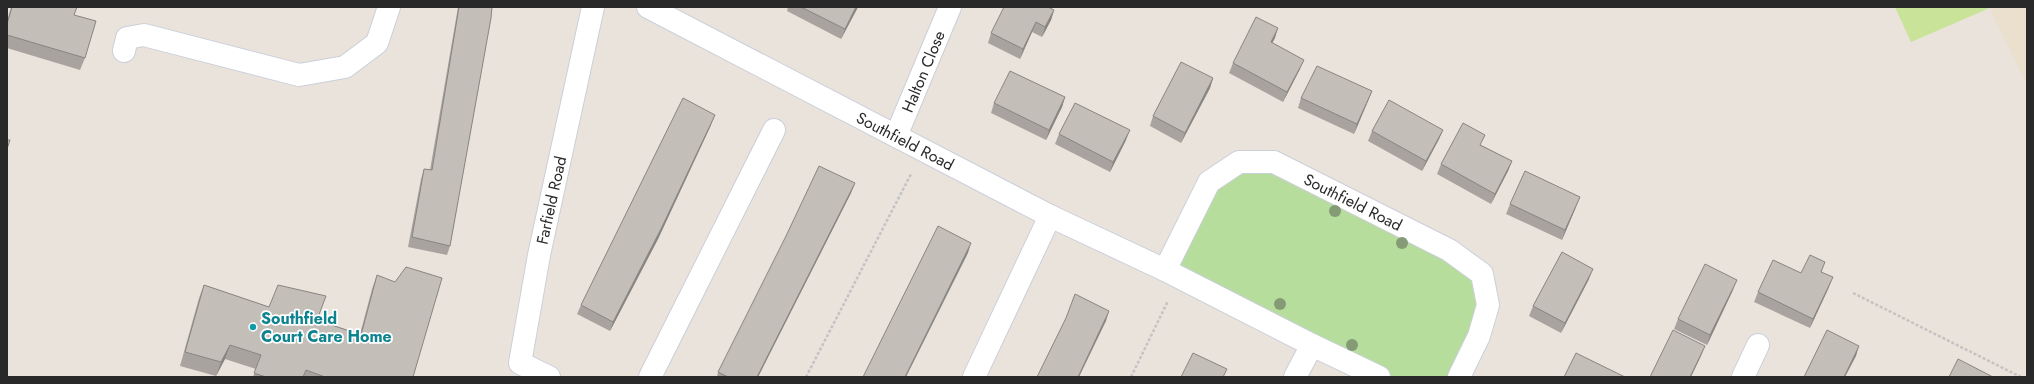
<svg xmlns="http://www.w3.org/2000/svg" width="2034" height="384" font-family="Jost,sans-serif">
<rect width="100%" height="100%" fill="#eae3dc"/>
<polygon fill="#ebdfcd" points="1895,7 2027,7 2027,85 1989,8 1911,42"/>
<polygon fill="#b7dd9d" points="1274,162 1482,274 1488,305 1459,377 1379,377 1160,264 1209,182"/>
<polygon fill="#c9e399" points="1895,7 1992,7 1911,42"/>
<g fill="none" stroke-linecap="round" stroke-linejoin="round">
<g stroke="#cbcfda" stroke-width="24">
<g id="minor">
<path id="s1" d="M648,7L1050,216L1165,270L1312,345L1379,377"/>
<polyline points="124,51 127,38 144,35 299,75 345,67 377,43 389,7"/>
<path id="s2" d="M896,136L950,7"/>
<path id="s3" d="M1165,270L1209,182L1239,162H1274L1449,250L1482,274L1488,305L1479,336L1459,377"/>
<path id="s4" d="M549,377L520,363L539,255L593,7"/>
<polyline points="650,377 774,130"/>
<polyline points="974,377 1050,216"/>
<polyline points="1295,377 1312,345"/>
<polyline points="1743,377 1758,345"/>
</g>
</g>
<g stroke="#c3c3c3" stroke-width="2.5" stroke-dasharray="3 2" stroke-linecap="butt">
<polyline points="1853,293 2021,377"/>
<polyline points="806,377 911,174"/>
<polyline points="1131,377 1168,301"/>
</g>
<use href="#minor" stroke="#fff" stroke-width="22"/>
</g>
<g fill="#859b75">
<circle cx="1335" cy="211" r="6"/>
<circle cx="1402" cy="243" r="6"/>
<circle cx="1280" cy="304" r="6"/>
<circle cx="1352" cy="345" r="6"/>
</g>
<g fill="#a8a39e">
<polygon points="11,7 77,7 74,15 85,58 80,70 7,48 7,21"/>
<polygon points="458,7 492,7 450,246 447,255 408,247 421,179 424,169 430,170"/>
<polygon points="788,7 858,7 841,39 787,11"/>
<polygon points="1054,10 1051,20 1042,37 1032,32 1020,59 988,43 991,33"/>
<polygon points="1275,38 1272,43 1300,69 1283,102 1229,73 1233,63"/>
<polygon points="1213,78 1210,88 1181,143 1150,126 1153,116"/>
<polygon points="1372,91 1368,101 1354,134 1298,108 1301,98"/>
<polygon points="1065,97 1062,107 1046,140 991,113 994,103"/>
<polygon points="711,125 658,239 610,331 577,314 581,305"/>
<polygon points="1443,130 1439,139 1422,171 1368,141 1372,131"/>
<polygon points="1059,134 1126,140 1110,172 1055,144"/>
<polygon points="1481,145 1512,161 1508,171 1491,204 1437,174 1441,164"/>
<polygon points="855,183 851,193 758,377 717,377 718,372"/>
<polygon points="1510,204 1576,207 1562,240 1506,214"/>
<polygon points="1822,272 1829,287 1810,328 1754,302 1758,292 1801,273"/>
<polygon points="377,275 413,377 253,377 256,369 225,359 216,376 180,366 199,298 204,285 269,307 317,320 360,334 372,289"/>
<polygon points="1589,279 1561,333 1529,316 1533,306"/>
<polygon points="1733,290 1707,345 1674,329 1678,319"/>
</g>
<g fill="#888581">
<polygon points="856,7 858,7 841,39 845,29"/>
<polygon points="1054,10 1051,20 1042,37 1045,27"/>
<polygon points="1036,22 1032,32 1020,59 1023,49"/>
<polygon points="1278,28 1275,38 1267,52 1271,42"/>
<polygon points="1304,60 1300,69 1283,102 1287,92"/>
<polygon points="1213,78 1210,88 1181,143 1185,133"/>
<polygon points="1372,91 1368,101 1354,134 1357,124"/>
<polygon points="1065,97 1062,107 1046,140 1049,130"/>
<polygon points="715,115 711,125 658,239 610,331 613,322"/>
<polygon points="1130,130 1126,140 1110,172 1113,162"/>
<polygon points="1443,130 1439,139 1422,171 1426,161"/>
<polygon points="1512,161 1508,171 1491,204 1495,194"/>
<polygon points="855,183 851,193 758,377 757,377"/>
<polygon points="1580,197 1576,207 1562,240 1565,230"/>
<polygon points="971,243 968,253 906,377 905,377"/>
<polygon points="1593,269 1589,279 1561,333 1565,323"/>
<polygon points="1833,277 1829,287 1810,328 1813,319"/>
<polygon points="1737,280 1733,290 1707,345 1710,335"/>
<polygon points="1109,311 1106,321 1079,377 1078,377"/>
<polygon points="230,345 225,359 216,376 221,362"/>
<polygon points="1705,346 1701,356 1691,377 1690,377"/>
<polygon points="1859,346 1856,356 1845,377 1844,377"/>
</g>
<g fill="#c3beb8" stroke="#888581">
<polygon points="12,7 77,7 74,15 96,21 85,58 7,35 7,24"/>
<polygon points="459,7 492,7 491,18 450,246 412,237 424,169 432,170"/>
<polygon points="801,7 856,7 845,29"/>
<polygon points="1004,7 1048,7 1054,10 1045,27 1036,22 1023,49 991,33"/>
<polygon points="1256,17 1278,28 1271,42 1304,60 1287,92 1233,63"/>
<polygon points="1181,62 1213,78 1185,133 1153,116"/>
<polygon points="1317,66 1372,91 1357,124 1301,98"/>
<polygon points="1010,71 1065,97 1049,130 994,103"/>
<polygon points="683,98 715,115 661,229 613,322 581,305"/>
<polygon points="1389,100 1443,130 1426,161 1372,131"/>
<polygon points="1075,103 1130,130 1113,162 1059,134"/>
<polygon points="1463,123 1485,135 1480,145 1512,161 1495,194 1441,164"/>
<polygon points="7,140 10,140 7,149"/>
<polygon points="819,166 855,183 757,377 728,377 718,372 786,236"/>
<polygon points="1525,171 1580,197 1565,230 1510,204"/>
<polygon points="938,226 971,243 905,377 863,377"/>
<polygon points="1562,252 1593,269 1565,323 1533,306"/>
<polygon points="1810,255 1825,262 1821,272 1833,277 1813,319 1758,292 1773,260 1801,273"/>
<polygon points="1705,264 1737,280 1710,335 1678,319"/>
<polygon points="406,267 442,278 413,377 325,377 306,370 303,377 266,377 254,373 261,355 230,345 221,362 185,352 204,285 269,307 278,285 326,296 317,320 361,335 377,275 395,282"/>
<polygon points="1075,294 1109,311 1078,377 1037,377 1066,318"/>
<polygon points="1673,330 1705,346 1690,377 1650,377"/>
<polygon points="1827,330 1859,346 1844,377 1804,377"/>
<polygon points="1193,353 1227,369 1223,377 1181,377"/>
<polygon points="1576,353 1625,377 1564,377"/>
<polygon points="1958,359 1993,377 1949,377"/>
</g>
<circle fill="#0f9aa8" stroke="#fff" stroke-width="1.5" cx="253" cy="327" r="4"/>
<g text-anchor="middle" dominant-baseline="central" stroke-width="3.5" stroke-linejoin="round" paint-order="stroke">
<g font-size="16" fill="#292929" stroke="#fff">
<text stroke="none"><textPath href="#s2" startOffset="70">Halton Close</textPath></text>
<text stroke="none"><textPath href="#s1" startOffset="290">Southfield Road</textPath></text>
<text stroke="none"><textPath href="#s4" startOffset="198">Farfield Road</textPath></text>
<text stroke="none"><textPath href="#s3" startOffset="258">Southfield Road</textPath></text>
</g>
<g font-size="16" font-weight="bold" fill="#0d838f" stroke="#fff" text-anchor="start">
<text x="261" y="318">Southfield<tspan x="261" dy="18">Court Care Home</tspan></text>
</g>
</g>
<rect width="2034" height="384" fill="none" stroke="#292929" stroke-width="16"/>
</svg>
